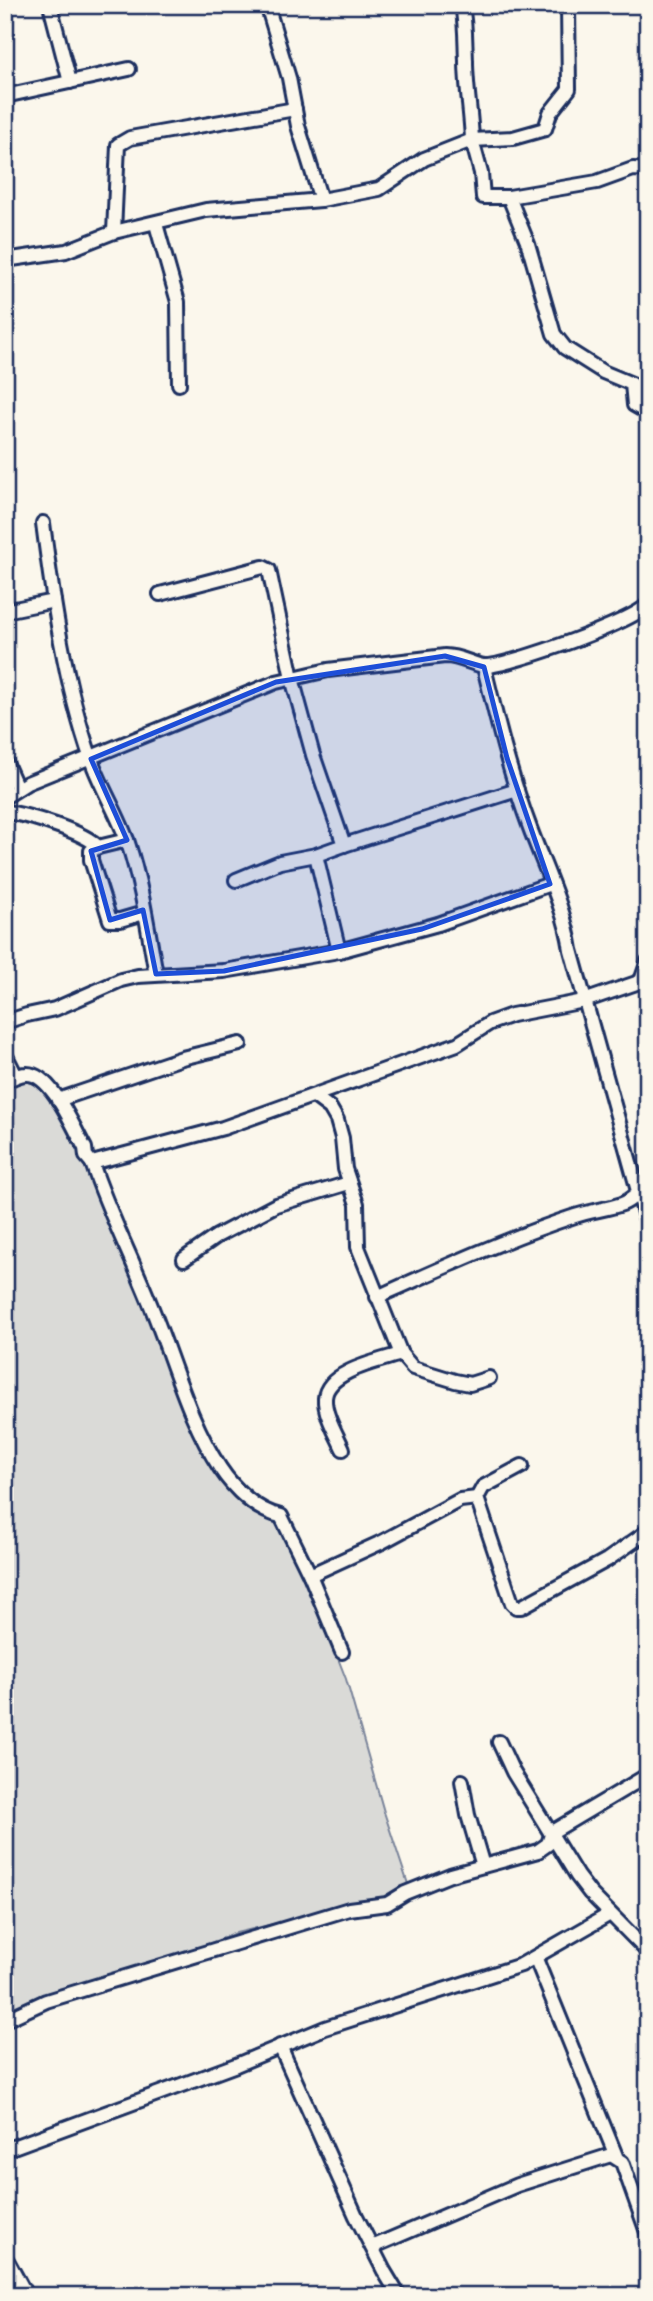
<svg xmlns="http://www.w3.org/2000/svg" width="653" height="2301" font-family="Delius,sans-serif">
<rect width="100%" height="100%" fill="#fbf7ec"/>
<filter id="ink" filterUnits="userSpaceOnUse"><feTurbulence type="fractalNoise" baseFrequency=".0143" numOctaves="2"/><feDisplacementMap in="SourceGraphic" scale="14" xChannelSelector="R" yChannelSelector="G"/><feConvolveMatrix kernelMatrix="1 2 1 2 8 2 1 2 1" color-interpolation-filters="sRGB"/></filter>
<g filter="url(#ink)">
<polygon fill="#dadad7" stroke="#7a849a" stroke-width="2" points="21,1080 36,1084 52,1098 78,1149 144,1301 198,1443 248,1508 269,1519 285,1530 311,1589 346,1679 384,1812 408,1884 389,1896 236,1933 188,1952 5,2011 5,1086"/>
<g fill="none" stroke-linecap="round" stroke-linejoin="round">
<g stroke="#1b2f5e" stroke-width="18">
<g id="minor">
<polyline points="50,5 70,82"/>
<polyline points="267,5 289,78 298,126 321,200"/>
<path d="M462,5C466,27 465,40 466,61C466,87 471,113 472,140L513,138L545,129L550,113L569,89L568,5"/>
<polyline points="5,96 129,69"/>
<polyline points="509,197 597,182 633,169 648,170"/>
<polyline points="156,224 178,302 179,384"/>
<polyline points="114,232 118,145 130,138 295,109"/>
<polyline points="5,260 66,251 114,232 206,210 321,200 379,189 424,159 472,140 481,173 483,197 509,197 528,244 554,334 565,348 603,372 632,384 634,405 648,413"/>
<path d="M43,523C53,601 65,684 91,759C101,788 118,814 128,843C142,885 148,930 156,974"/>
<polyline points="160,594 263,567 269,570 292,678 313,755 344,845 316,855 339,951"/>
<polyline points="5,611 54,601"/>
<path d="M484,667C497,721 510,775 530,828C544,866 565,909 571,950L648,1227"/>
<polyline points="5,761 17,788"/>
<path d="M5,797L27,783L276,682L328,670L445,656C461,656 477,667 487,666C511,665 636,621 648,604"/>
<path d="M5,812C25,814 86,832 98,847"/>
<polyline points="127,840 98,847 91,851 91,860 110,920 120,920 144,913"/>
<polyline points="344,845 517,790"/>
<polyline points="236,880 280,862 316,855"/>
<polyline points="641,981 648,961"/>
<polyline points="5,1022 27,1015 55,1009 121,980 138,976 224,971 339,951 438,924 550,884"/>
<polyline points="5,1054 16,1076"/>
<path d="M5,1081C11,1079 19,1074 26,1074C51,1072 74,1129 85,1148L86,1156L92,1163L223,1128L457,1044L490,1023L512,1015L584,1001L648,979"/>
<polyline points="314,1096 330,1108 337,1120 342,1138 345,1169 357,1204 358,1247 401,1354 413,1368 455,1381 470,1384 489,1378"/>
<polyline points="58,1100 182,1058 240,1044"/>
<path d="M92,1163C109,1214 134,1262 153,1311C174,1363 189,1421 220,1468C234,1489 256,1511 281,1516L310,1575L342,1652"/>
<polyline points="184,1259 217,1236 276,1205 349,1183"/>
<path d="M377,1297C442,1268 508,1238 575,1216C591,1211 607,1209 622,1204C633,1200 638,1191 648,1187"/>
<path d="M343,1449C337,1435 324,1414 325,1398C327,1371 379,1361 401,1354"/>
<polyline points="522,1466 483,1487 477,1498 512,1603 516,1607 521,1607 607,1560 648,1531"/>
<polyline points="310,1575 382,1542 460,1500 477,1498"/>
<polyline points="499,1742 513,1772 577,1876 590,1893 648,1952"/>
<polyline points="462,1781 468,1815 483,1866"/>
<polyline points="536,1959 616,2156"/>
<polyline points="5,2020 46,2001 349,1909 387,1904 405,1893 450,1875 538,1851 548,1844 552,1832 648,1775"/>
<polyline points="280,2046 356,2216 384,2271 399,2296"/>
<polyline points="5,2150 236,2065 325,2028 521,1965 610,1914"/>
<polyline points="372,2247 517,2185 611,2155 622,2162 648,2235"/>
</g>
</g>
<g stroke="#1b2f5e" stroke-width="24">
<polyline id="trunk" points="5,2263 23,2296"/>
</g>
<use href="#minor" stroke="#fbf7ec" stroke-width="12"/>
<use href="#trunk" stroke="#fbf7ec" stroke-width="19"/>
</g>
</g>
<path fill="#1d4ed8" fill-opacity="0.2" stroke="#1d4ed8" stroke-width="5" stroke-linejoin="round" d="M445,656L484,667L507,758L550,884L422,929L224,971L156,974L143,910L110,920L91,851L127,840L91,759L276,682Z"/>
<rect width="653" height="2301" fill="none" stroke="#fbf7ec" stroke-width="28"/>
<rect x="14" y="14" width="625" height="2273" fill="none" stroke="#1b2f5e" stroke-width="2.5" filter="url(#ink)"/>
</svg>
